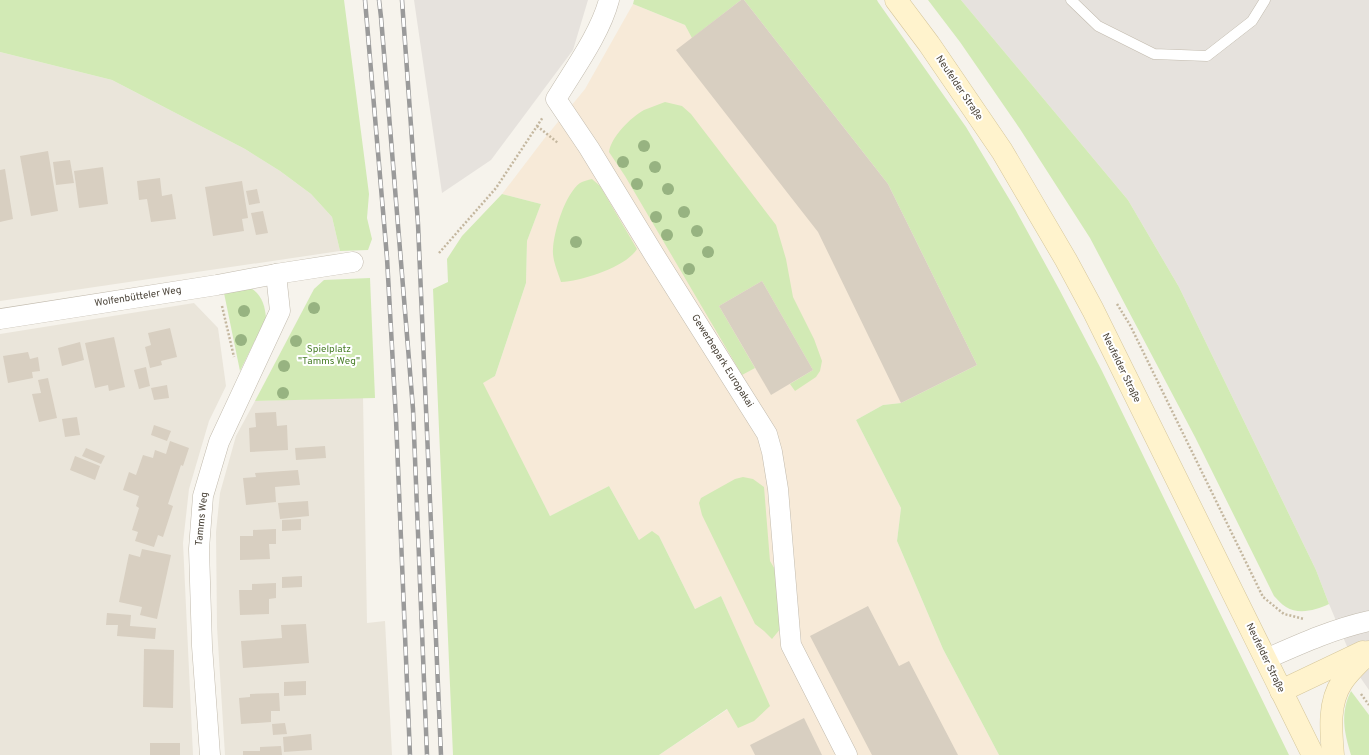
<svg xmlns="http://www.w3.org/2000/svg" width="1369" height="755" font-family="Overpass,sans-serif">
<rect width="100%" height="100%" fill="#f6f3ec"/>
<g fill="#eae5da">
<polygon points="0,52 112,80 245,149 280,171 311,194 332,217 340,251 0,301"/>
<polygon points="194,303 218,328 226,386 209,421 189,489 183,543 193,755 0,755 0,334"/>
<polygon points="363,397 367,623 385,621 392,755 225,755 217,627 216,532 220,493 236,436 255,401"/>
</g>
<polygon fill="#f7ead8" points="741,0 744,0 888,184 977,365 901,403 883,405 856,420 901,508 897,541 943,649 999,755 659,755 728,709 769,706 721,596 695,609 659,536 639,540 609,486 550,516 482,383 495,376 526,283 527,241 541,204 502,194 544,139 585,89 633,4 685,25 692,37"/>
<g fill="#e6e2dd">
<polygon points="414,0 588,0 573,50 491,160 442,193"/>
<polygon points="961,0 1369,0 1369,690 1360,677 1329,604 1316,570 1179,287 1128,200"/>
</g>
<g fill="#d2eab5">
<polygon points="0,0 344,0 369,194 367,218 372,239 368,250 340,251 332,217 311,194 280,171 245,149 112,80 0,52"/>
<polygon points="634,0 741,0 692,38 685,25 633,4"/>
<polygon points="744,0 877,0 878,2 966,127 1014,207 1059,289 1102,371 1289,755 999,755 943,649 897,541 901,508 856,420 883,405 901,403 977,365 888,184"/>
<path d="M928,0H961L1128,200L1179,287L1316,570L1329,604C1316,610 1299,615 1286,607C1281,604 1277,599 1274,596L1195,437L1090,238L1020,129L960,42Z"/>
<path d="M665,102L682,106L691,114L776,225L786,259L793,297L814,339L822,361L820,371L816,377L795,391L790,384L813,370L762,281L719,306L755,368L742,375L625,176L609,152C611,137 631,117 644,110C651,107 658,105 665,102Z"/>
<path d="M592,179L600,186L637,249C626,267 582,281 561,282C558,272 552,260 553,249C554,231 565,194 580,183C583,181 588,180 592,179Z"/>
<polygon points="502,194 541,204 527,241 526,283 495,376 483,383 550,516 609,486 639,540 652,531 659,536 695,609 721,596 770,706 754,721 738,728 727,709 659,755 453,755 433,289 448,282 447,259 462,236"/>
<polygon points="370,278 375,398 255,401 314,289 324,280"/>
<path d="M251,288C262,295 265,306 266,318L240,371L224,293Z"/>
<polygon points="743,477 753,479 764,487 770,561 776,571 781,628 772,639 764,631 755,624 702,515 699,503 701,498 735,479"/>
<path d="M1351,691L1369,715V755H1351C1344,732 1340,713 1351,691Z"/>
</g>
<g fill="#d8cfc1">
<polygon points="741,0 744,0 888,184 977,365 901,403 818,232 676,50"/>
<polygon points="48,151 58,211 31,216 20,156"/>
<polygon points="70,160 74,183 56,185 53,162"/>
<polygon points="103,167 108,204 79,208 74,171"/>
<polygon points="5,169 13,219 0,222 0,170"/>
<polygon points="160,178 162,196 172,194 176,219 151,222 147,199 139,200 137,181"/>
<polygon points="242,181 248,218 242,219 244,231 213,236 205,187"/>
<polygon points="257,189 260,203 249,205 246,191"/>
<polygon points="263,211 268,233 256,235 251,213"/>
<polygon points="762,281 813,370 771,395 719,306"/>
<polygon points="170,328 177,357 161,361 162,365 150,368 145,347 151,345 148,333"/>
<polygon points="114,337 125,387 109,391 108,385 95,388 85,343"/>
<polygon points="80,342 84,360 62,366 58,348"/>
<polygon points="28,352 30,359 38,357 40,371 32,372 33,378 8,383 3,356"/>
<polygon points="146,367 150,386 139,389 134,370"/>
<polygon points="48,378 57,418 39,422 32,394 41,393 38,380"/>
<polygon points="167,385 169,398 154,400 151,388"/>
<polygon points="276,412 277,426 287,425 288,450 250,452 249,428 256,427 255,413"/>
<polygon points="77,417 80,435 65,437 62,419"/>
<polygon points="154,425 171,431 167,441 151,435"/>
<polygon points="170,441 189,448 183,466 181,465 168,504 173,506 163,537 158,535 154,547 135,541 138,532 132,530 139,508 136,506 139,496 123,490 129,472 136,475 143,455 153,458 155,450 166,454"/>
<polygon points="325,446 326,458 296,460 295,448"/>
<polygon points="86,448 105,456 101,464 82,456"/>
<polygon points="75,456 100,466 95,480 70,470"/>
<polygon points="298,470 300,485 275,487 276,502 246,505 243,478 256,477 255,473"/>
<polygon points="308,501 309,516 280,519 278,503"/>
<polygon points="301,519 301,530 282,531 282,520"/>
<polygon points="276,529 276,544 269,544 270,559 240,560 240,536 253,536 253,530"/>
<polygon points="142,549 171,555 157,619 140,615 142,607 119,602 129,554 140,557"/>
<polygon points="302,576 302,587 282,588 282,577"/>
<polygon points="276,583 276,598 269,599 269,614 240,615 239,590 252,590 252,584"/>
<polygon points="868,606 899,666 909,661 958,755 872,755 810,636"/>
<polygon points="107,613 131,615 130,626 156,628 155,639 117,636 118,625 106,625"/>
<polygon points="306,624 309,663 243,668 241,641 282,638 281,625"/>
<polygon points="144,649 174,650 173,708 143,707"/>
<polygon points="306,681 306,695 284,696 284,682"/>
<polygon points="279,693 280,711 271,711 271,722 241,724 239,698 250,697 250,694"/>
<polygon points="804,718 822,755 755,755 750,745"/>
<polygon points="285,723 287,734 273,735 272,724"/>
<polygon points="311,734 312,750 284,752 283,737"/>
<rect x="150" y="743" width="30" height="12"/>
<polygon points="281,746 282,755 243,755 243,751 260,751 260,747"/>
</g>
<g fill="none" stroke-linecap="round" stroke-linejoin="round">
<g stroke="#c2bbae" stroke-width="11">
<polyline id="lane" points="1071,0 1098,26 1154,54 1207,56 1252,21 1265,0"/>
</g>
<g stroke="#c2bbae" stroke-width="21">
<g id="street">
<path d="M609,0C600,34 574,69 556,99L589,148L655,256L767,434L772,452L778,489L791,645L847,755"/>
<polyline points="0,319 217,285 276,274 353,262"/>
<path d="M1266,659C1300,644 1333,629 1369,621"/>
<polyline points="210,755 202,646 199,549 203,496 219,442 280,311 276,274"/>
</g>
</g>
<g stroke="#d6c79b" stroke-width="23">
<g id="secondary">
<polyline points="896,0 929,44 1002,151 1066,260 1093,310 1313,755"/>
<polyline points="1281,691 1363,652"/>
<path d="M1333,755C1331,731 1328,703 1342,682C1349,671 1360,662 1369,652"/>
</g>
</g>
<g stroke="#c4b79f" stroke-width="2.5" stroke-dasharray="2 2" stroke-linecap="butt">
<polyline points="537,126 558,143"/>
<polyline points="439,253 496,188 543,117"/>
<polyline points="1117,304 1130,325 1263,597 1284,614 1304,619"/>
<polyline points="222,306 234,357"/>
<polyline points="1361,694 1369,705"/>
</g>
<use href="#lane" stroke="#fff" stroke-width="10"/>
<use href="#street" stroke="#fff" stroke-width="20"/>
<use href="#secondary" stroke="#fff3cd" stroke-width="22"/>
<g stroke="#9a9a9a" stroke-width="4.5">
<g id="rail">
<polyline points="365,0 387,258 396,419 410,755"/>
<polyline points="379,0 381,17 413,409 427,755"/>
<polyline points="402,0 418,224 441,755"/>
</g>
</g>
<use href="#rail" stroke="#fff" stroke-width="3" stroke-dasharray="9" stroke-linecap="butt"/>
</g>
<g fill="#97b381">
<circle cx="644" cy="146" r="6"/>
<circle cx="623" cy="162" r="6"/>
<circle cx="655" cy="167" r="6"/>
<circle cx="637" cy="184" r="6"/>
<circle cx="668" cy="189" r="6"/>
<circle cx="684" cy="212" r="6"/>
<circle cx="656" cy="217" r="6"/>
<circle cx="697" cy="231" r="6"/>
<circle cx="667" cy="235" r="6"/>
<circle cx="576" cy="242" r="6"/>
<circle cx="708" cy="252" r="6"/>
<circle cx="689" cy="269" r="6"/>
<circle cx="314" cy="308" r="6"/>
<circle cx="244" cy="311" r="6"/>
<circle cx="241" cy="340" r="6"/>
<circle cx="296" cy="341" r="6"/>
<circle cx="284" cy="366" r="6"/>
<circle cx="283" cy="393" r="6"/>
</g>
<g text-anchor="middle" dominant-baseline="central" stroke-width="4" stroke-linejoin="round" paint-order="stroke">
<g font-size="10" fill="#4b4439" stroke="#fff">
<text transform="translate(959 88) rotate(56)">Neufelder Straße</text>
<text transform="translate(138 297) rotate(-9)">Wolfenbütteler Weg</text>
<text transform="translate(722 361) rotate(58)">Gewerbepark Europakai</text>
<text transform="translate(1121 368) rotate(64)">Neufelder Straße</text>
<text transform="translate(202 519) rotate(-84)">Tamms Weg</text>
<text transform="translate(1265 658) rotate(64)">Neufelder Straße</text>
</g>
<g font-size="10" fill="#4a7f2a" stroke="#fff">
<text x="329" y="349">Spielplatz<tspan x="329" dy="12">"Tamms Weg"</tspan></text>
</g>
</g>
</svg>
